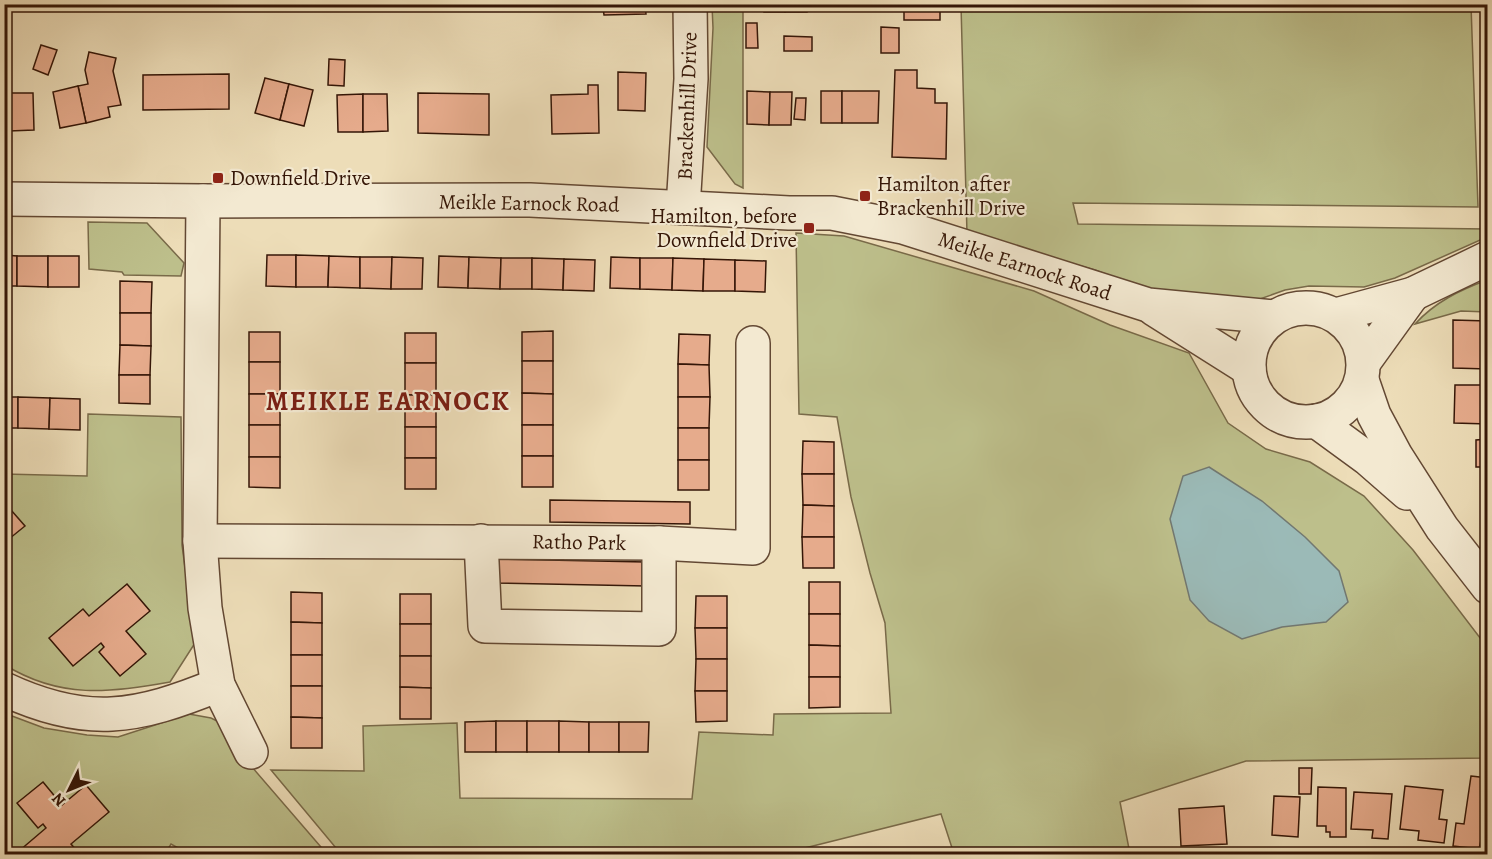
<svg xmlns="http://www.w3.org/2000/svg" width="1492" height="859" font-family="Alegreya,serif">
<rect width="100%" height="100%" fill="#edddb8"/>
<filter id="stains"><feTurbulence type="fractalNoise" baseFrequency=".00333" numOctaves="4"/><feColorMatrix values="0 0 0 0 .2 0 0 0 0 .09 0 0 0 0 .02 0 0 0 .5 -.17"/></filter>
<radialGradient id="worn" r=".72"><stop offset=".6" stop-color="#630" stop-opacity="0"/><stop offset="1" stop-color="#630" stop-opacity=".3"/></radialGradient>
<g fill="#bdbf8b" stroke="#796a49" stroke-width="1.5">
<polygon points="712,5 743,5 743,188 735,184 707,147 713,28"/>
<polygon points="961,5 1471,5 1478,207 1073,203 1078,224 1487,229 1487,237 1395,278 1364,287 1309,286 1285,290 1260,299 1185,299 1148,290 1095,270 967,234"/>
<polygon points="88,222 147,223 184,263 181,276 124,275 122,272 89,269"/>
<polygon points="796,233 844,236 1034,291 1110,325 1189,353 1228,423 1266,449 1310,462 1364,496 1413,550 1487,647 1487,758 1246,761 1120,802 1130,854 954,854 941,814 781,854 341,854 271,770 364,771 363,726 457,723 460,798 692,799 699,732 773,735 774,714 891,713 885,623 870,573 851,497 837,417 799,414"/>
<path d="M1487,280V312L1461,311L1415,324C1435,302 1460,290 1487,280Z"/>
<path d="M88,414L181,417L182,545L195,643L170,682C110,693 60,699 5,665L4,474L87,476Z"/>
<polygon points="4,713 44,728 87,735 118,737 189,714 211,718 223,724 239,752 327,854 189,854 171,844 165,854 5,854"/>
</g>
<polygon fill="#9bbab7" stroke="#727871" stroke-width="1.5" points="1209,467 1262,501 1305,537 1339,571 1348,602 1326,622 1282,627 1242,639 1209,621 1190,600 1170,519 1183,476"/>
<g fill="#e6ab8c" stroke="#351607" stroke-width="1.5">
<polygon points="588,4 645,4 646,14 604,15 603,7 588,7"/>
<rect x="764" y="4" width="21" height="8"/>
<polygon points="785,4 822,4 822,6 807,6 807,12 785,12"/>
<polygon points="940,4 940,20 904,20 904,5"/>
<polygon points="746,23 757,23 758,48 746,48"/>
<polygon points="881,27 899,28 899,53 881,53"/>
<polygon points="784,36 812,37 812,51 784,51"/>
<polygon points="41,45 57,50 48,75 33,69"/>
<polygon points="89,52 116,58 113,71 121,105 108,107 110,117 86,123 78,86 88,84 85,70"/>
<polygon points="329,59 345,60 344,86 328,85"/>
<polygon points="895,70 917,70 917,88 935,89 935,103 947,103 946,159 892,157"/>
<polygon points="618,72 646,73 645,111 618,110"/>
<polygon points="229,74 229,109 143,110 143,75"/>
<polygon points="265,78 289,84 280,120 255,113"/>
<polygon points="289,84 313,90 304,126 280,120"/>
<polygon points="588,85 598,85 599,133 552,134 551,95 588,94"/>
<polygon points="78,86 86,123 60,128 53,92"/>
<polygon points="747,91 770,92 769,125 747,124"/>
<rect x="821" y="91" width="21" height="32"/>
<polygon points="842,91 879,91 878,123 842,123"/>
<polygon points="770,92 792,92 791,125 769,125"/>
<polygon points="8,93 9,131 4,131 4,94"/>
<polygon points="8,93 33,93 34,130 9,131"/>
<polygon points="418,93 489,94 489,135 418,133"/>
<polygon points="363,94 363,132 338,132 337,95"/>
<polygon points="363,94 387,94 388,131 363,132"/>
<polygon points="796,98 806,98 805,120 794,119"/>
<polygon points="4,255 17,256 17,286 4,286"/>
<polygon points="267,255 296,255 296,287 266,286"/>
<polygon points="296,255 329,256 328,287 296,287"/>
<polygon points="17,256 48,256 48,287 17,286"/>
<rect x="48" y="256" width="31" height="31"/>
<polygon points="329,256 360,257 360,288 328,287"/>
<polygon points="439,256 469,257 468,288 438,287"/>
<polygon points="360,257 392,257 391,289 360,288"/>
<polygon points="392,257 423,258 422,289 391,289"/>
<polygon points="469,257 501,258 500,289 468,288"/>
<polygon points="611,257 640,258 640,289 610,288"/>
<polygon points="501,258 532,258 532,289 500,289"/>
<polygon points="532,258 564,259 563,290 532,289"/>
<polygon points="640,258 673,258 672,290 640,289"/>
<polygon points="673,258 704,259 703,291 672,290"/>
<polygon points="564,259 595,260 594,291 563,290"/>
<polygon points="704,259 735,260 735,291 703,291"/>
<polygon points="735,260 766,261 765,292 735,291"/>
<polygon points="120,281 152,282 151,313 120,313"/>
<polygon points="120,313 151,313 151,346 120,345"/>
<polygon points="1453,320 1488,321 1488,369 1453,368"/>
<polygon points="553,331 553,361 522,361 522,332"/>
<rect x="249" y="332" width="31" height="30"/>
<rect x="405" y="333" width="31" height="30"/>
<polygon points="679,334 710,335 709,365 678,364"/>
<polygon points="120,345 151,346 150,375 119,375"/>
<polygon points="522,361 553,361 553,394 522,393"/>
<rect x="249" y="362" width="31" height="32"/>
<rect x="405" y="363" width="31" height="32"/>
<polygon points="678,364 709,365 710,397 678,397"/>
<polygon points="119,375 150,375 150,404 119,403"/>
<polygon points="1455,385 1488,385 1488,424 1454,423"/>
<polygon points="522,393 553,394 553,425 522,425"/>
<rect x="249" y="394" width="31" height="31"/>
<rect x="405" y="395" width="31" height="32"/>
<rect x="4" y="397" width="14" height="31"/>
<polygon points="18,397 50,398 49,429 18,428"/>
<polygon points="678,397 710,397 709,428 678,428"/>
<polygon points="50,398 80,399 80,430 49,429"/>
<rect x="249" y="425" width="31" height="32"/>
<rect x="522" y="425" width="31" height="31"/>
<rect x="405" y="427" width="31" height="31"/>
<rect x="678" y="428" width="31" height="32"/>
<polygon points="1488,439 1488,467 1476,467 1476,440"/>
<polygon points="803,441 834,442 834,474 802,474"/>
<rect x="522" y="456" width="31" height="31"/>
<polygon points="249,457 280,457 280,488 249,487"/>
<rect x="405" y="458" width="31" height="31"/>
<rect x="678" y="460" width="31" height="30"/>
<polygon points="802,474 834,474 834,506 803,505"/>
<polygon points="550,500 690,502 690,524 550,522"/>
<polygon points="4,502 25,526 4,543"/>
<polygon points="803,505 834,506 834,537 802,537"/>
<polygon points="802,537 834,537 834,568 803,568"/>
<polygon points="493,559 646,562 646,586 493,583"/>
<rect x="809" y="582" width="31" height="32"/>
<polygon points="127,584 150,611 126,631 146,654 120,676 99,652 104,647 101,643 73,666 49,638 83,609 89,616"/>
<polygon points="291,592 322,593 322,623 291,622"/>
<rect x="400" y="594" width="31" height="30"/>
<polygon points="696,596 727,596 727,628 695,628"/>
<polygon points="809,614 840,614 840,646 809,645"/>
<polygon points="291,622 322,623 322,655 291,655"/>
<rect x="400" y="624" width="31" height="32"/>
<polygon points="695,628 727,628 727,659 696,659"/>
<polygon points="809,645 840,646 840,677 809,677"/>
<rect x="291" y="655" width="31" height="31"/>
<polygon points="400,656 431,656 431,688 400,687"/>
<polygon points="696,659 727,659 727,691 695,691"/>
<polygon points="809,677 840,677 840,707 809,708"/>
<polygon points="291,686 322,686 322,718 291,717"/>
<polygon points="400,687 431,688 431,719 400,719"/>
<polygon points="695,691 727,691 727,721 696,722"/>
<polygon points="291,717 322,718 322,748 291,748"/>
<polygon points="496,721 496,752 465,752 465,722"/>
<rect x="496" y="721" width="31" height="31"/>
<rect x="527" y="721" width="32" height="31"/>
<polygon points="559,721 589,722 589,752 559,752"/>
<rect x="589" y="722" width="30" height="30"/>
<polygon points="619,722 649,722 648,752 619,752"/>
<polygon points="1299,768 1312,768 1311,794 1299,794"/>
<polygon points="1471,776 1488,778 1488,841 1481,840 1479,849 1453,846 1456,823 1464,824"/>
<polygon points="43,782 62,805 86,785 109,812 71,844 77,851 73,854 22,854 19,851 46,828 43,824 38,828 17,803"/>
<polygon points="1405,786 1443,790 1439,819 1447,820 1444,843 1418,840 1419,831 1400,829"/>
<polygon points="1318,787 1346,788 1346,837 1330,837 1330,832 1326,832 1326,826 1317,826"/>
<polygon points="1354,792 1392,794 1388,839 1372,838 1373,830 1351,829"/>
<polygon points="1274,796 1300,797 1298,837 1272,835"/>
<polygon points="1224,806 1227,844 1181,846 1179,809"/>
</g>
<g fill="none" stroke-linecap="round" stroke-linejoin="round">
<g stroke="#634833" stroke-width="36">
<g id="minor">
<polyline points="4,199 203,201 530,200 789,213 832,213 903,227 1148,305 1274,317"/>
<polyline points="203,201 200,541 205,608 218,685 251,752"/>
<polyline points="683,208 691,79 690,4"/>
<circle cx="1306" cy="365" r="57"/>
<polyline points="1154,309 1249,369"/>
<polyline points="1336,315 1413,294 1488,258"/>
<polyline points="1364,362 1413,294"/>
<polyline points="1362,380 1374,415 1396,456 1442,528 1488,587"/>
<polyline points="1316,421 1368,459 1407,493"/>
<polyline points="200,541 659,543 753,548 753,343"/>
<polyline points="481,541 485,626 659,629 659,543"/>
<path d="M4,689C87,728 137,718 218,685"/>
</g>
</g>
<use href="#minor" stroke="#f3e9d1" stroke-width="33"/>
</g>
<g fill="#8f2418" stroke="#f3e9d1" stroke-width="2">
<rect x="212" y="172" width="12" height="12" rx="3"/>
<rect x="859" y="190" width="12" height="12" rx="3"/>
<rect x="803" y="222" width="12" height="12" rx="3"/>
</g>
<g text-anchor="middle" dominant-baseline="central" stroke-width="4.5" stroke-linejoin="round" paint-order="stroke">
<g font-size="21" fill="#351607" stroke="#f3e9d1">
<text transform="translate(687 106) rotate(-88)">Brackenhill Drive</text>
<text transform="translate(529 203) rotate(1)">Meikle Earnock Road</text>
<text transform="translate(1025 266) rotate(18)">Meikle Earnock Road</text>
<text transform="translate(579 542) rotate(1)">Ratho Park</text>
</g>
<g font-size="21" fill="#351607" stroke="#f3e9d1" text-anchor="start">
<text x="230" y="178">Downfield Drive</text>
<text x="877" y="184">Hamilton, after<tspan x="877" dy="24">Brackenhill Drive</tspan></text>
<text x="797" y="216" text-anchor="end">Hamilton, before<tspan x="797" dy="24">Downfield Drive</tspan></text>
</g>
<g font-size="27" font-weight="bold" letter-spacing="1.5" fill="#7a1f14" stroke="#f3e9d1">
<text x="388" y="401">MEIKLE EARNOCK</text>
</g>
</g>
<rect width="1492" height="859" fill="none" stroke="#edddb8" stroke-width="24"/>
<rect x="6" y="6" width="1480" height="847" fill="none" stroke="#351607" stroke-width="3"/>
<rect x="12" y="12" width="1468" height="835" fill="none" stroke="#351607" stroke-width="1.5"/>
<g transform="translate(69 790) rotate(227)" stroke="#f3e9d1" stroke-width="4.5" paint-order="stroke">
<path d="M0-4.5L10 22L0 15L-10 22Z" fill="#351607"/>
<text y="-9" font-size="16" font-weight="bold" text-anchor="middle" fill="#351607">N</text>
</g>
<rect width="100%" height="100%" filter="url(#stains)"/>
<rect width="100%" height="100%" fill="url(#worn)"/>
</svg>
